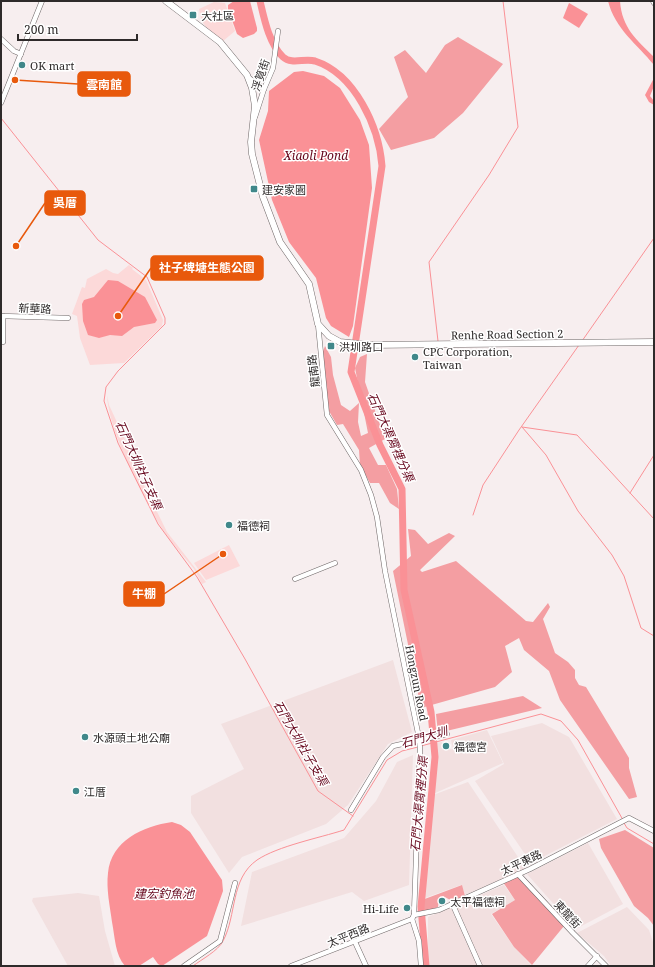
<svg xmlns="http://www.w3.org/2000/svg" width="655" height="967" font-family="'Noto Serif','Noto Sans TC',serif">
<rect width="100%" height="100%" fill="#f7eeef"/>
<g fill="#f2e0e0">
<polygon points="393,660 412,732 388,744 348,805 326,824 242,857 229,873 191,813 191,796 244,769 221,724"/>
<polygon points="542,723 569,737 617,819 531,863 475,781 504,764 491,736"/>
<polygon points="487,730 503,763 433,794 436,757 435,743 442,742 443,750 453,749 451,740"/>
<polygon points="413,755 409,885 364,901 352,892 241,926 252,872 344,838 376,801 397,762"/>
<polygon points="468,782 526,869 465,895 461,885 422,899 433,795"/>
<polygon points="588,843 623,904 576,929 527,874"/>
<polygon points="504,885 515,900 491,914 514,947 532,966 428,966 428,917"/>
<polygon points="78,893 99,896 105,931 115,966 68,966 32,901 33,898"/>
<polygon points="627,907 649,930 654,945 654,966 611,966 604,956 577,933"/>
</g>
<g fill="#fcd9d9">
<path d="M214,2L225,3L235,31L223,41C209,32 201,25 199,9Z"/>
<polygon points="129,265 133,268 132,269 146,280 163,320 162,326 124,363 90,365 80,338 77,316 72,314 82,287 85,288 87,279 106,269 113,273 118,274"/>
<path d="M107,395L109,405L133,457L131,459L167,532L206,582L202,584C199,579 197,574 194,569C184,556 172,544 163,530C144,500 108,430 107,395Z"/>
<polygon points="229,545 240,566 206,580 194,563"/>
</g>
<g fill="#f49ea2">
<polygon points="458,37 503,64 463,113 434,138 391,150 379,129 408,97 394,57 405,50 426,73 445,45"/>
<polygon points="325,346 331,357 333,375 341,405 350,411 359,403 358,422 361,436 368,433 355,368 360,357 367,354 365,382 385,439 369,448 378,465 386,465 397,489 399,509 390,503 379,483 370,483 360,465 359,450 343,424 337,425 329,411 321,357"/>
<polygon points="408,529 415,530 428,544 449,533 455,536 420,570 422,572 456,561 526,621 533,622 548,603 550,607 543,619 555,653 568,662 575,670 575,678 579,685 586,687 629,758 629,768 637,797 629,799 560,700 549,671 524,650 519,638 505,646 512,672 495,687 421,708 393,571 411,556"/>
<polygon points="523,696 542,708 438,733 436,714"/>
<polygon points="625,830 654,848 654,926 648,918 634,906 601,848 599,839"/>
<polygon points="519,875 564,926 532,965 514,947 492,914 515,900 503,882"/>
<polygon points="462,885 465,896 452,901 443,896 439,899 438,907 422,913 422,900"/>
</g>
<g fill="#fa9196">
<polygon points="234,1 250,1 257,28 257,31 254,34 243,38 237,34 228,9 228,5"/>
<path d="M608,1H620C622,28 636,39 654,57V65C637,44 615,29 608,1Z"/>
<polygon points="569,3 588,14 579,28 563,18"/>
<polygon points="303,71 324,76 340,88 360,120 369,145 372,188 353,326 349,337 331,326 326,318 316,278 289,242 272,200 259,140 268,111 269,91 294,72"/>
<polygon points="654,78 654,86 650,96 654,101 654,105 649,102 645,95"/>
<polygon points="108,280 118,281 145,297 157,320 155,323 134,327 122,336 110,335 99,338 88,335 83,321 82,304 84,300 94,297"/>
<path d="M172,822L181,825L190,832L222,880L223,891L207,936L162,966L158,964L153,957L139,966H125C115,955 115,937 112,922C110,907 106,889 108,873C111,841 143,826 172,822Z"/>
</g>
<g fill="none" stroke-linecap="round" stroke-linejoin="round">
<g stroke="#fa9196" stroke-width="1">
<polyline points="1,118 98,240 147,277 165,318 165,324 118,371 106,387 104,401 118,443 158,524 197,577 245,659 318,791 353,816"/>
<polyline points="438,341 429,262 489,175 518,127 503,1"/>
<polyline points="582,341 654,238"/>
<polyline points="522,427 546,455 578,511 612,555 624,576 641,628 654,636"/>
<polyline points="522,427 577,435 654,519"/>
<polyline points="630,493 654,455"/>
<polyline points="473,515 483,485 519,430 579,345"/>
<polyline points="421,746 541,714 561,721 578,740 623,820"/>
<polyline points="624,823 627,828 654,844"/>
<path d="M193,966C202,959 218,951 223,941C237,915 230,879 257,860C278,846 319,838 344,830L387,760L402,751L418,747"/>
</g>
<path stroke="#fa9196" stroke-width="7" d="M260,1C264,18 269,44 283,57C292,65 304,58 315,61C355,74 379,127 382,166L351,372L380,445L402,489L404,590L431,712L435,757L421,907L426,966"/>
<g stroke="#6f6868" stroke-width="5.5">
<g id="minor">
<polyline points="653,1 654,3"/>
<polyline points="1,39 14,51 21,54"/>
<polyline points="249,78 264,89"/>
<polyline points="1,103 42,1"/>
<polyline points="255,117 264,89 273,68 278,31"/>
<polyline points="1,316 68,318"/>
<polyline points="318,324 327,415 361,470 371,495 377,517 385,571 419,738 420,749 414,915 412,919 419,941 421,966"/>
<polyline points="3,342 3,316"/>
<polyline points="295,579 335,563"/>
<polyline points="351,810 383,757 393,746 447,734"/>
<polyline points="518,874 573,933 606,966"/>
<polyline points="452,903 480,966"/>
<polyline points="414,915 439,910 530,869 629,818 654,831"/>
<polyline points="355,942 366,966"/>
<polyline points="184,966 220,941 235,883"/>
<polyline points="291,966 412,919"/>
<polyline points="588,966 597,956"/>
</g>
</g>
<g stroke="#6f6868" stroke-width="7">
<polyline id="major" points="166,1 220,42 247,75 252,88 255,106 251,142 252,154 263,197 280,242 309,284 318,324 329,336 340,342 369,345 654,342"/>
</g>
<use href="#minor" stroke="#fff" stroke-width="4.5"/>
<use href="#major" stroke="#fff" stroke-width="6"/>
</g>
<g fill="#40888a" stroke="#fff" stroke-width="1.5">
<rect x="189" y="11" width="8" height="8" rx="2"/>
<circle cx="22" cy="65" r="4"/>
<rect x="250" y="185" width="8" height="8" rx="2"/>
<rect x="327" y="342" width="8" height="8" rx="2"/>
<circle cx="415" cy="357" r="4"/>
<circle cx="229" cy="525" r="4"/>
<circle cx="85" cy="737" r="4"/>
<circle cx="446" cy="746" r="4"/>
<circle cx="76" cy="791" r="4"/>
<circle cx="442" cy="901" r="4"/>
<circle cx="407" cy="908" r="4"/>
</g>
<g text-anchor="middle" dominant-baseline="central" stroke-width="3" stroke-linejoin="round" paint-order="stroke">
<g font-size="11" fill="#2e2a2a" stroke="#fff" text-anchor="start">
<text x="201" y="15">大社區</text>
<text x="30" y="65">OK mart</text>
<text x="262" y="189">建安家園</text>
<text x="339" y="346">洪圳路口</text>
<text x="423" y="351">CPC Corporation,<tspan x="423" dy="13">Taiwan</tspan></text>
<text x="237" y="525">福德祠</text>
<text x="93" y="737">水源頭土地公廟</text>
<text x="454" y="746">福德宮</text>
<text x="84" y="791">江厝</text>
<text x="450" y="901">太平福德祠</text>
<text x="399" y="908" text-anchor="end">Hi-Life</text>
</g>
<g font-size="11" fill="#2e2a2a" stroke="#fff">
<text transform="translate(260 75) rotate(-71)">浮筧街</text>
<text transform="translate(35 308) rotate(2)">新華路</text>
<text transform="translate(507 334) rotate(-1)">Renhe Road Section 2</text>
<text transform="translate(313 371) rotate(-97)">龍南路</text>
<text transform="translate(417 683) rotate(79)">Hongzun Road</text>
<text transform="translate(521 862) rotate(-25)">太平東路</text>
<text transform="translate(568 914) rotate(47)">東龍街</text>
<text transform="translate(348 935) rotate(-22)">太平西路</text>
</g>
<g font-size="12" font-style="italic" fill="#67071d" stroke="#fff">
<text x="316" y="155">Xiaoli Pond</text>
<text transform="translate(391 437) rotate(66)">石門大渠霄裡分渠</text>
<text transform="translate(139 465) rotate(66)">石門大圳社子支渠</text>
<text transform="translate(424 737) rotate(-16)">石門大圳</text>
<text transform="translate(301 743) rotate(60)">石門大圳社子支渠</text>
<text transform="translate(419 804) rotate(-85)">石門大渠霄裡分渠</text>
<text x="164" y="893">建宏釣魚池</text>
</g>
</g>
<path fill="none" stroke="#e8590c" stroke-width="1.5" d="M15 80L78 84M16 246L45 203M118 316L151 268M223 554L164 594"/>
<g fill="#e8590c" stroke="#fff" stroke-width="1.5">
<circle cx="15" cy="80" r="4"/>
<circle cx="16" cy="246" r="4"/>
<circle cx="118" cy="316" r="4"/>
<circle cx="223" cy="554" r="4"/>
</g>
<g fill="#e8590c" stroke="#e8590c" stroke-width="1.5">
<rect x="78" y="72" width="52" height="24" rx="4"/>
<rect x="45" y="191" width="40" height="24" rx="4"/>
<rect x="151" y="256" width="112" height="24" rx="4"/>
<rect x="124" y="582" width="40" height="24" rx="4"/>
</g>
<g font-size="12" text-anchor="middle" font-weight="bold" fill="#fff">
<text x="104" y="89">雲南館</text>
<text x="65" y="207">吳厝</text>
<text x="207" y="272">社子埤塘生態公園</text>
<text x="144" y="598">牛棚</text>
</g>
<rect width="655" height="967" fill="none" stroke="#2e2a2a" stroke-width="4"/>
<path d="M18 34v6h119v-6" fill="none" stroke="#2e2a2a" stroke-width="2"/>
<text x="24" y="34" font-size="12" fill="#2e2a2a" stroke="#ffffff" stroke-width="3" paint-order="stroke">200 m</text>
</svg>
